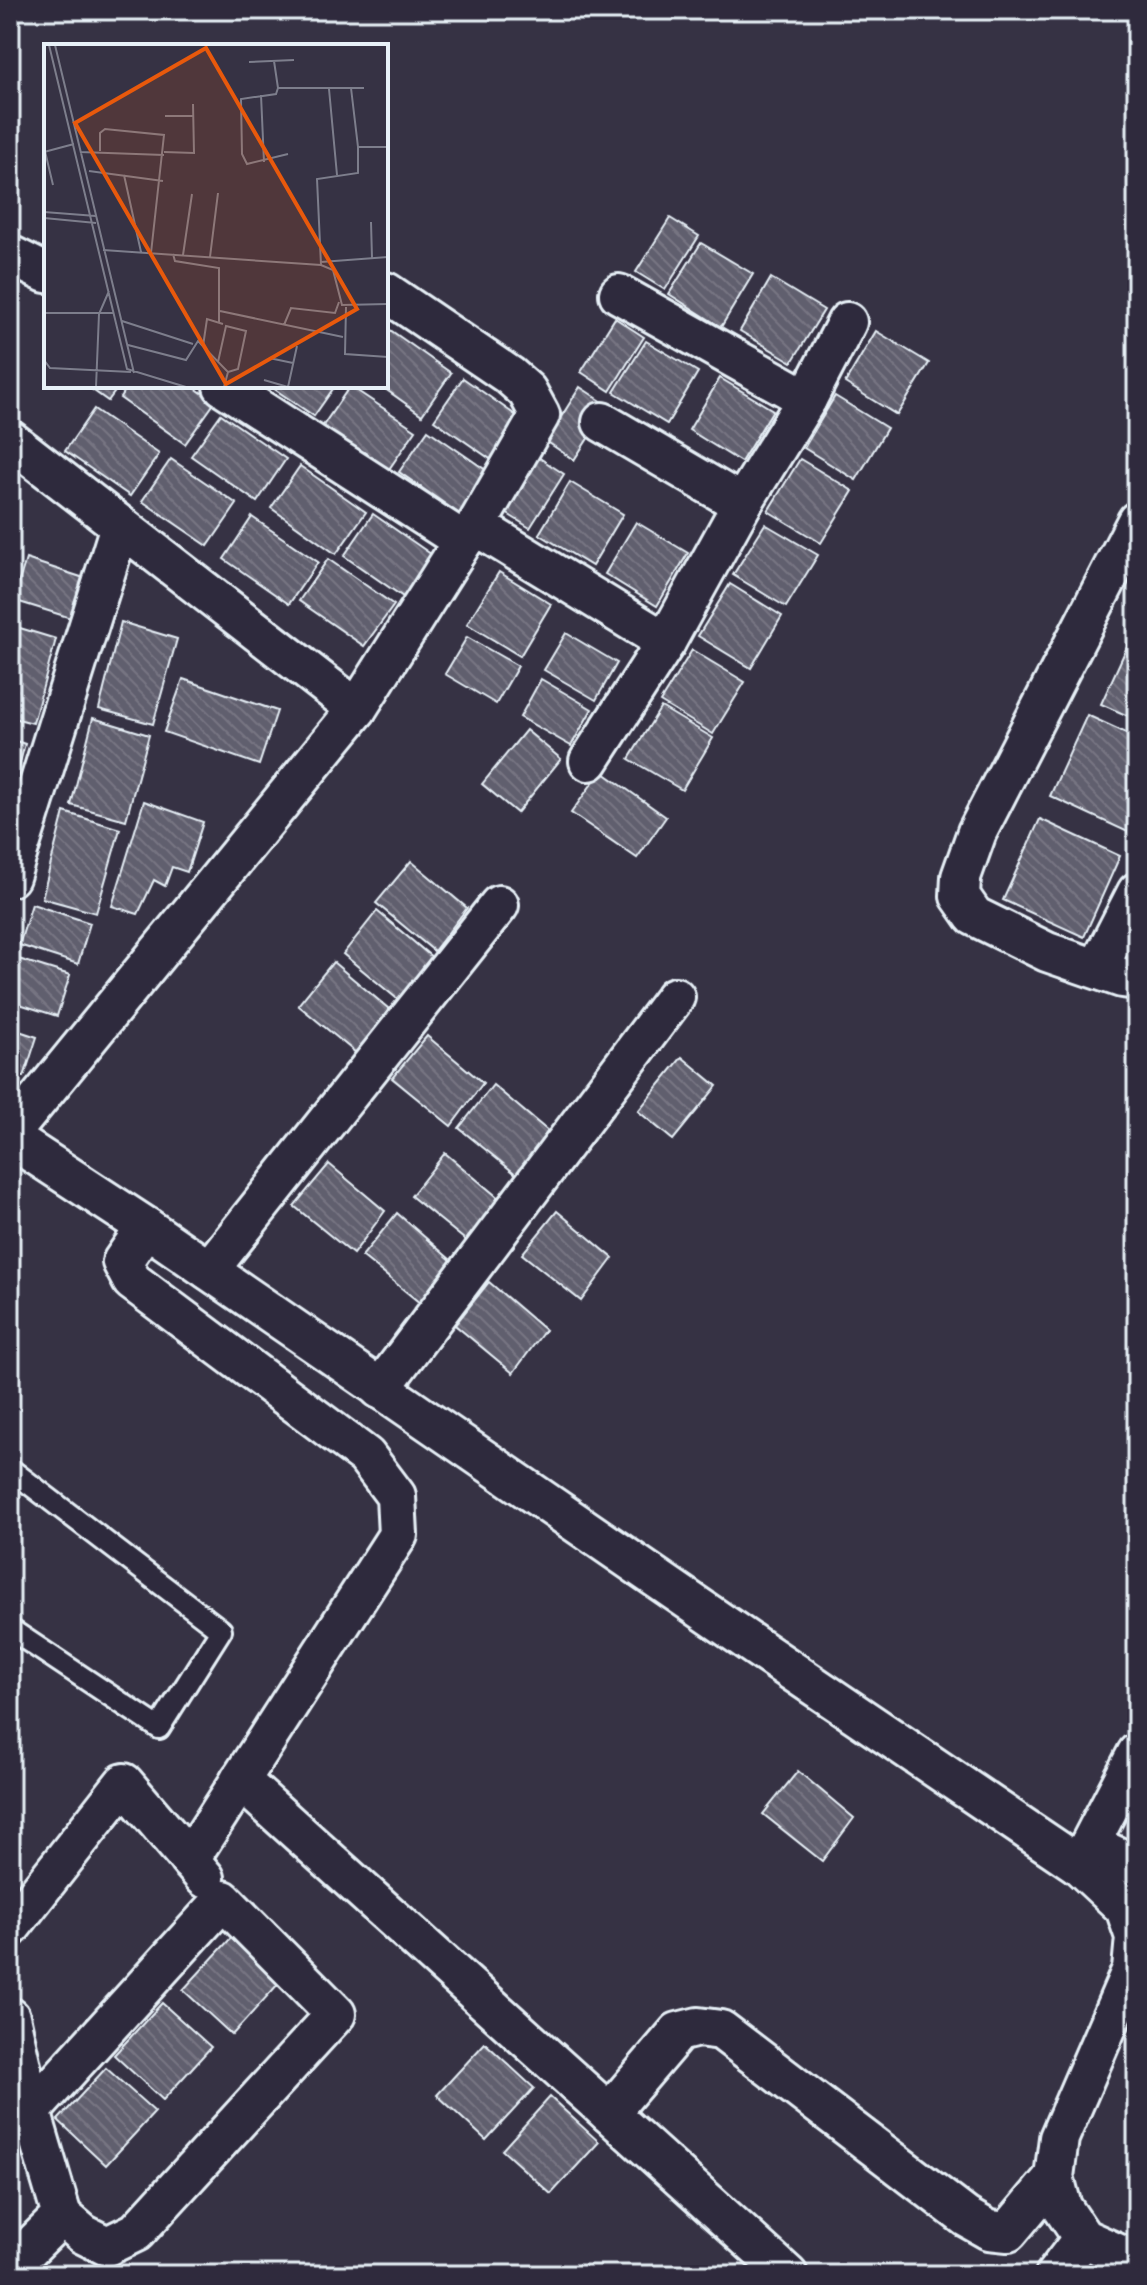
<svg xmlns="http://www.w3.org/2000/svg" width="1147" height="2285" font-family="'Gochi Hand',sans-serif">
<defs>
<pattern id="building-back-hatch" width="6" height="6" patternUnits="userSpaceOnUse" patternTransform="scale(2)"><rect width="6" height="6" fill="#605e6e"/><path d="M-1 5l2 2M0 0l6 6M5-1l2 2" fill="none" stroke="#777683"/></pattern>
</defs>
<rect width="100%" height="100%" fill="#363244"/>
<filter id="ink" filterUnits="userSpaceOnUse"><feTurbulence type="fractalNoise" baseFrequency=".0125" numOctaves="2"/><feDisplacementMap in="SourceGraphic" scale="16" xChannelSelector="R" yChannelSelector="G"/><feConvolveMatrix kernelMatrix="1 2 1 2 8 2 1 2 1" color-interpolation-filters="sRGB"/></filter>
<g filter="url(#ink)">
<g fill="url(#building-back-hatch)" stroke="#e8f1f8" stroke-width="2">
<polygon points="670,218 699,236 665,290 636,272"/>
<polygon points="701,243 753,274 721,327 669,294"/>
<polygon points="771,278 824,310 792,362 740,331"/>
<polygon points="615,318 644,337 610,391 581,372"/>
<polygon points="386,327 451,373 422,415 381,386 386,386"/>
<polygon points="876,331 929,363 897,415 845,383"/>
<polygon points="646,341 698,372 667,424 614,392"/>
<polygon points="463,378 528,424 499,465 434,420"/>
<polygon points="720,378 773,410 741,462 689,430"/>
<polygon points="87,386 119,386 108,401"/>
<polygon points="128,386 192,386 215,402 185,444 120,398"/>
<polygon points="270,386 335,386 314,416"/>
<polygon points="350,386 416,430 387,472 322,427"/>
<polygon points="580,387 609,406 574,460 546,441"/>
<polygon points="835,396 887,428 856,480 804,448"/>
<polygon points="94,409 159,454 130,496 65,451"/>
<polygon points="221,414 286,459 257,502 191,456"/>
<polygon points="428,430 493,475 464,517 399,472"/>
<polygon points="535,455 564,474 530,528 501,510"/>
<polygon points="171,459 237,504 208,546 142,501"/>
<polygon points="800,459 853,491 821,543 768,511"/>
<polygon points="300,466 366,512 336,554 271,508"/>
<polygon points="570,482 623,514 592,566 539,534"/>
<polygon points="373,514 438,559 409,601 344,556"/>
<polygon points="252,517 318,562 289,604 224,559"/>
<polygon points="636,522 688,553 657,606 605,574"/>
<polygon points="765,524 818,555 786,607 733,575"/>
<polygon points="26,559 84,578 71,618 13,600"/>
<polygon points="328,559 394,605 364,646 299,601"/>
<polygon points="499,572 551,604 520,656 467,624"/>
<polygon points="730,584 782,616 751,668 698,636"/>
<polygon points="121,622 177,639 153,724 99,709"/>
<polygon points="10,625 56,639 33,723 10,717"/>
<polygon points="1137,625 1137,720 1101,704"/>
<polygon points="566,633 617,663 596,700 544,670"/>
<polygon points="467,637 518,666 496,704 445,674"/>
<polygon points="692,650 745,682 713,734 660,702"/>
<polygon points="183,679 277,711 259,765 164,732"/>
<polygon points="541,679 592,709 571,746 520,717"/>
<polygon points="661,707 713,738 682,790 629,759"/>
<polygon points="1087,715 1137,738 1137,818 1130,833 1050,796"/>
<polygon points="93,718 149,735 126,820 71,805"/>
<polygon points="526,730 561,759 517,813 482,784"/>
<polygon points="10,739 25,744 10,799"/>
<polygon points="601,771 666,817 637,858 571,813"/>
<polygon points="144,801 203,822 187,872 172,867 165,886 154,880 138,914 112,906"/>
<polygon points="64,812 120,829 96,913 42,898"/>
<polygon points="1040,819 1120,856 1084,937 1003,900"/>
<polygon points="411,861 467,908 434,951 376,903"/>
<polygon points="32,904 90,923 78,964 19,945"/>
<polygon points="377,911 434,959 401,1002 343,954"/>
<polygon points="12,957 70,975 57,1016 10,1001 10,963"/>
<polygon points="333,962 389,1009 356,1053 298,1005"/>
<polygon points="10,1028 37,1037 24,1077 10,1073"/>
<polygon points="427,1036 483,1083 451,1126 392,1078"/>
<polygon points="682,1057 717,1086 673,1140 638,1111"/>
<polygon points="493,1085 549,1132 517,1175 459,1128"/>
<polygon points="445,1153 501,1200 469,1243 411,1196"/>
<polygon points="329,1164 385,1211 353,1254 294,1206"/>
<polygon points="557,1211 613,1258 581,1301 522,1254"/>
<polygon points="397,1213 452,1261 420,1303 362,1256"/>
<polygon points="489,1282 545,1330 513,1373 455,1325"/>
<polygon points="798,1771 854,1818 822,1861 763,1814"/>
<polygon points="231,1938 279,1983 232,2035 183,1990"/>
<polygon points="162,2003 211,2047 163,2100 114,2055"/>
<polygon points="485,2043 534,2088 486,2140 437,2095"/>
<polygon points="106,2068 155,2112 106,2165 58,2120"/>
<polygon points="550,2097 599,2142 551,2194 502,2150"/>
</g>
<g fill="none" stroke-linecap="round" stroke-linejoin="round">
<g stroke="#e8f1f8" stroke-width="26">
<polyline id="lane" points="10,1469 221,1630 159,1728 10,1629"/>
</g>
<g stroke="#e8f1f8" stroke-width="44">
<g id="street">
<polyline points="10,255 46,273"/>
<polyline points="619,294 807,399"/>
<polyline points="223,386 463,541"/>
<polyline points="602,422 742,504"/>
<polyline points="10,440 357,709"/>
<polyline points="1137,521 977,832 961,877 960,896 974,916 1047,952 1122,978 1137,980"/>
<polyline points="476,526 666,642 742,504 807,399 847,322"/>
<polyline points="589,761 666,642"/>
<polyline points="10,877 120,526"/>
<polyline points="1098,968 1137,892"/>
<polyline points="10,1134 357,709 463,541 476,526 540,415 527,391 510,376 386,292"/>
<polyline points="10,1138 146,1227 758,1648 1079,1865 1125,1908 1135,1937 1132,1969 1059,2138 1054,2177 1062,2207 1083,2238 1137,2262"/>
<polyline points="146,1227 122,1262 132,1281 366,1456 396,1496 398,1535 189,1860"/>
<polyline points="209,1270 499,905"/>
<polyline points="380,1389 675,997"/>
<polyline points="240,1780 788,2275"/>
<polyline points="1090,1844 1137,1866"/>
<polyline points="1079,1865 1137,1753"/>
<polyline points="10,1928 124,1783 205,1878"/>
<polyline points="10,2017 31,2111 62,2216 10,2267"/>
<polyline points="31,2111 223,1900 336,2014 136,2232 107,2246 83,2234 62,2216"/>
<polyline points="609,2113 678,2032 698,2027 721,2030 966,2217 989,2230 1008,2232 1054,2177"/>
<polyline points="1055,2275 1083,2238"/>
</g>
</g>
<use href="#lane" stroke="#2f2a3d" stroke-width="20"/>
<use href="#street" stroke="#2f2a3d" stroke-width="38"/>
</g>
</g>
<g transform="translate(44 44)">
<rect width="344" height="344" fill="#363244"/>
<path fill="none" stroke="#7d7e8c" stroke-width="2" d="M5,1L83,325L142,343M11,1L90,329M230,17L234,44H320M205,18L250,16M234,44L232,50L197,55L198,110L203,120L244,110M307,44L314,103M285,45L293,131M217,51L220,118M121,72H150M0,103L9,141M56,107V89L61,85L120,91L107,209M0,108L30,100M36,108L120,111M120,108L150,109L149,60M45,127L119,137M80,131L97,208M0,168L52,172M0,174L52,179M327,178L328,214M59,206L277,221L289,226L298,261L344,260M129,210L131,217L175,224V279M139,211L148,150M166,213L174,149M277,218L344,213M277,221L273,135L314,129V103H344M302,263L301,310L344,313M176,267L299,293M0,269H70M78,277L149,300M240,281L247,264L291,269L295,258M0,286V316L6,324L87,328M84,301L142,316L154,297L184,328L180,343M159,302L163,275L179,280M225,314L249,319M174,318L182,282L202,287L194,325L184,328M220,336L244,343L253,302M52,343L55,270L65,247"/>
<path fill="#e8590c" fill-opacity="0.15" stroke="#e8590c" stroke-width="4" d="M162,4L313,265L182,340L31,79Z"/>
<rect width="344" height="344" fill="none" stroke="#e8f1f8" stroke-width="4"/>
</g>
<rect width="1147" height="2285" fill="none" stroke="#2f2a3d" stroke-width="40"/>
<rect x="20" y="20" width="1107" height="2245" fill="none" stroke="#e8f1f8" stroke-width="3" filter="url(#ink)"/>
</svg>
